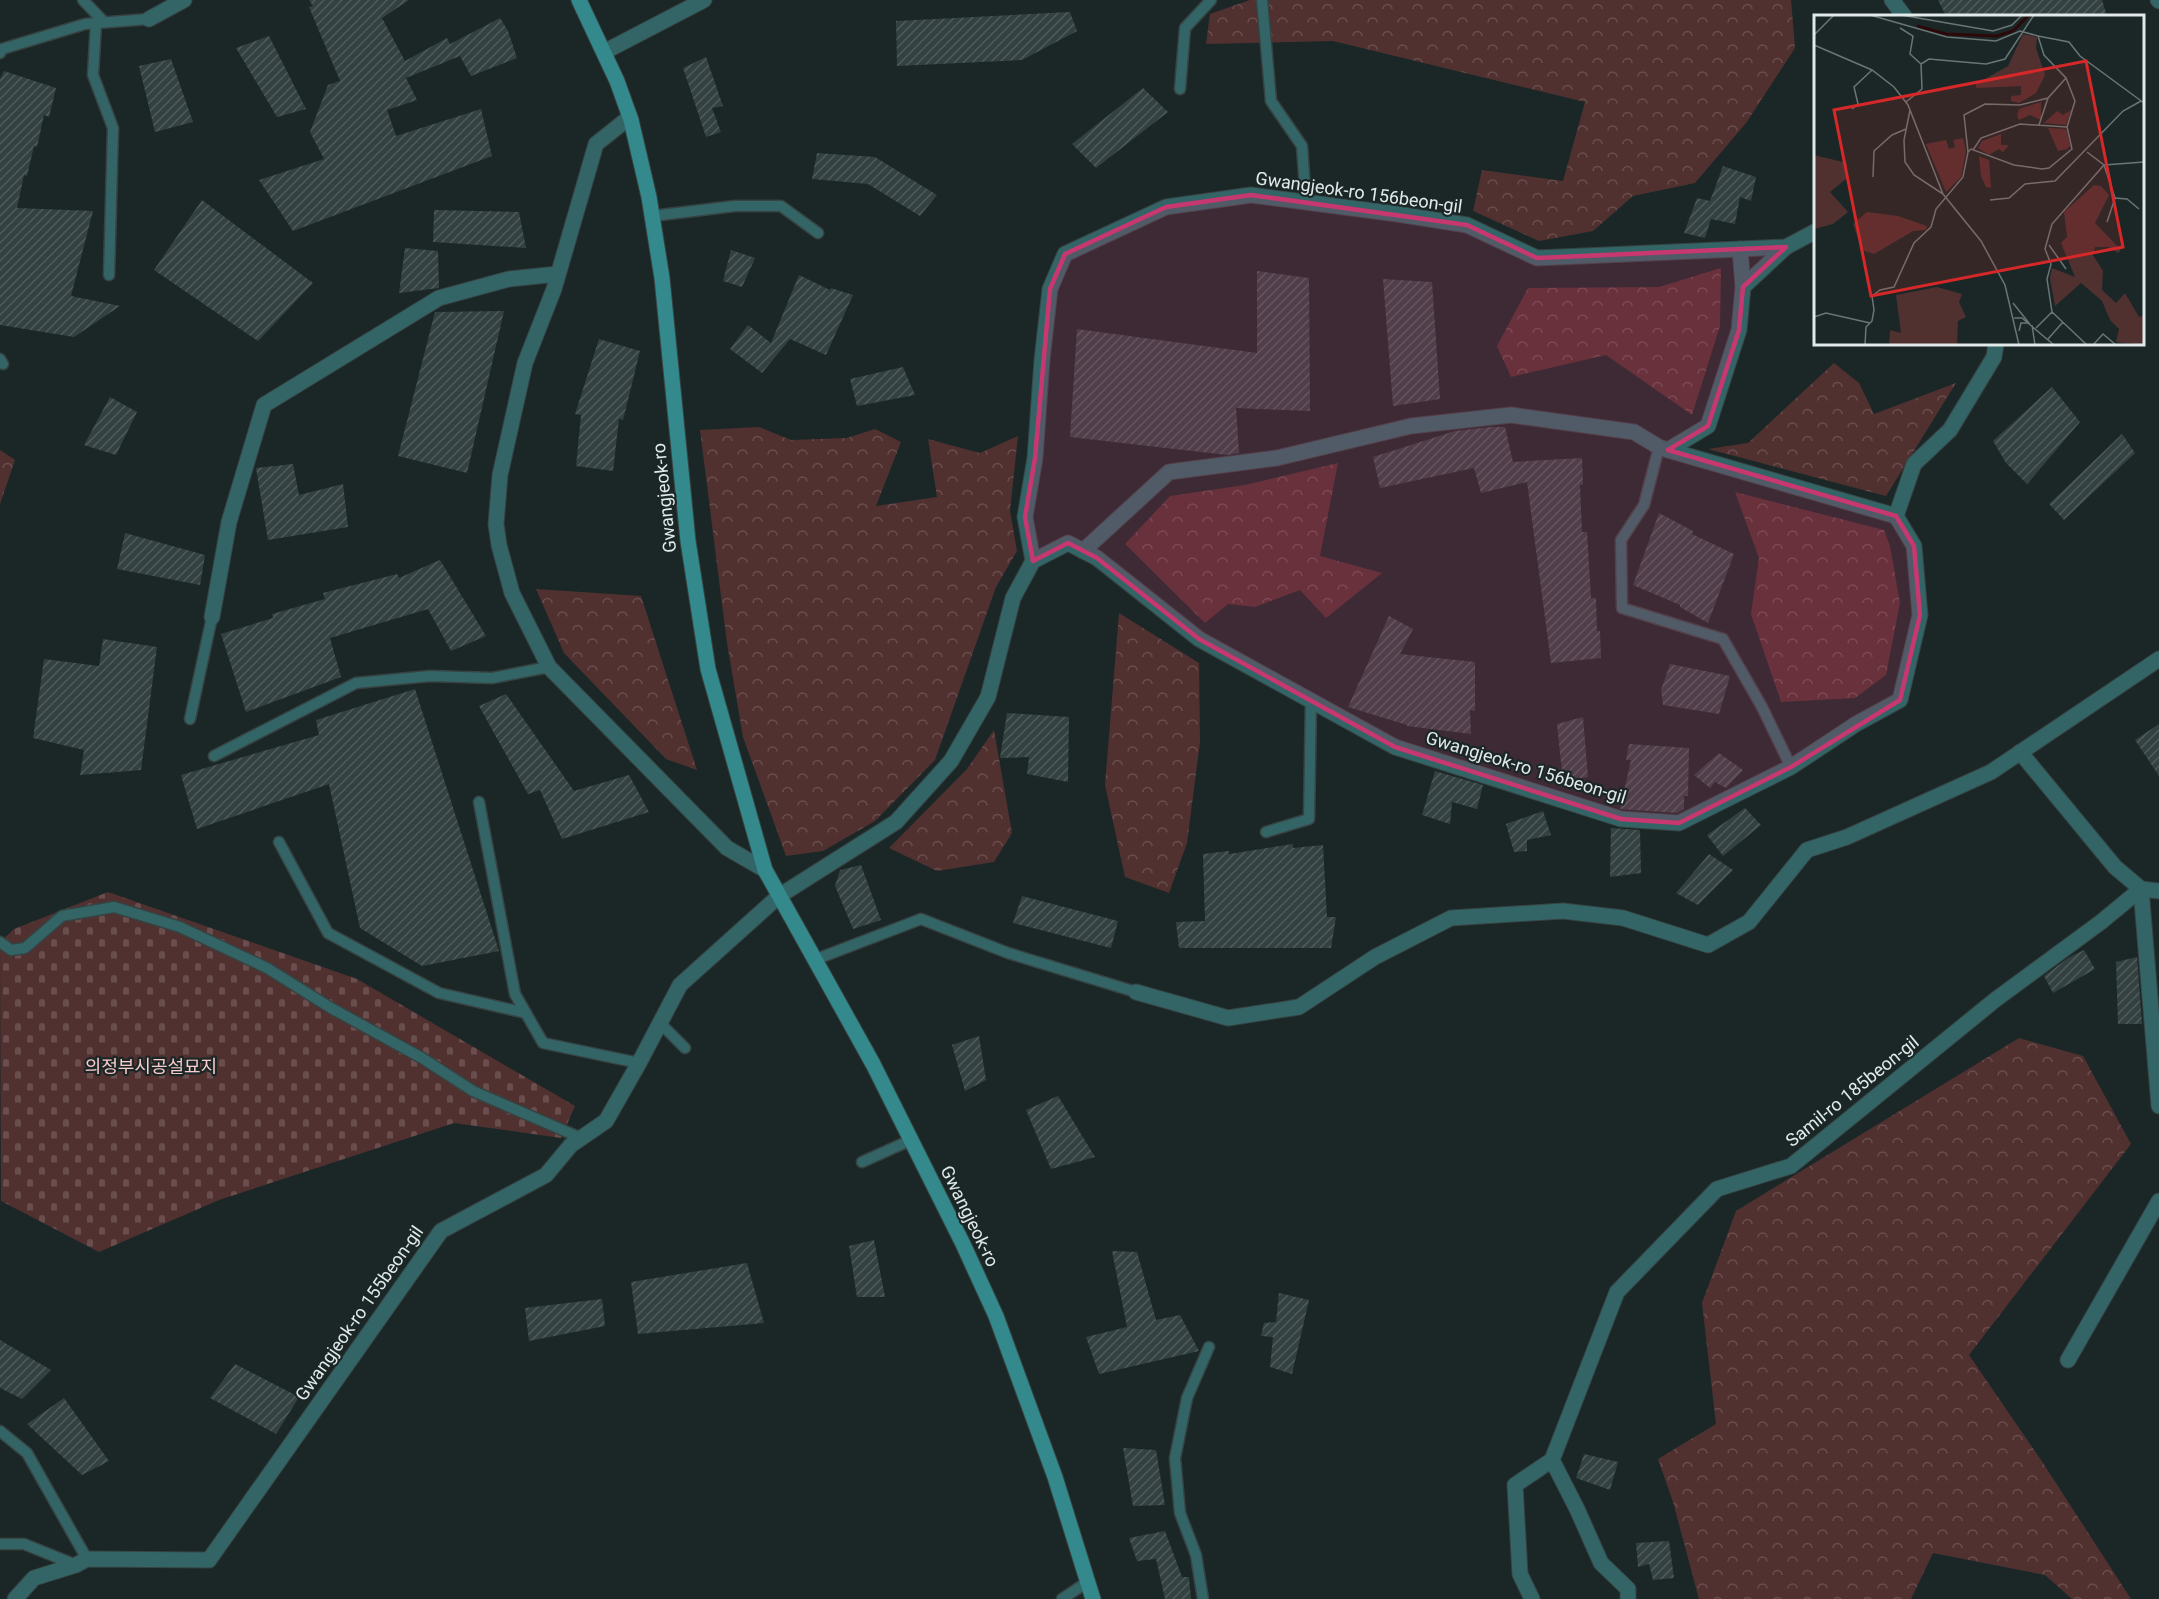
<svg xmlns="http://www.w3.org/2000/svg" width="2159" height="1599" font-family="Roboto,'Noto Sans KR',sans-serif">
<defs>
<pattern id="forest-crowns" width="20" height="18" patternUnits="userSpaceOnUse" patternTransform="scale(1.5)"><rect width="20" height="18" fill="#513030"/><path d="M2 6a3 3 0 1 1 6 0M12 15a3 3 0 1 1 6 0" fill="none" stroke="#6a4e4e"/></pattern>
<pattern id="cemetery-stones" width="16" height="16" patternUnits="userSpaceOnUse" patternTransform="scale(1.5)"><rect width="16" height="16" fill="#513030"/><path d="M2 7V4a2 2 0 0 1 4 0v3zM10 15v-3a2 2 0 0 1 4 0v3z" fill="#6a4e4e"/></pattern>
<pattern id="building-hatch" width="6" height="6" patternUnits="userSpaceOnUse" patternTransform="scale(1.5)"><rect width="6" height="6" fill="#334141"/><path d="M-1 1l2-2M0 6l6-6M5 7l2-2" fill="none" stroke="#505c5c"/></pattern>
</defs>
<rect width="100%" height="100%" fill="#1b2727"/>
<g fill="url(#forest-crowns)">
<polygon points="1250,0 1791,0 1795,48 1746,123 1695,183 1633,196 1593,231 1539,241 1473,211 1482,170 1563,181 1585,102 1333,41 1206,44 1210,14"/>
<polygon points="1721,268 1720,326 1692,415 1606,355 1511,377 1497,346 1528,288 1659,287"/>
<polygon points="1834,363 1859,383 1874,414 1956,383 1886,496 1708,449 1748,443"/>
<polygon points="759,427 791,440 847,438 875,429 901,442 876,506 937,497 928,439 980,453 1018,436 1010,511 1017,551 996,587 935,760 875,821 823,851 786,856 743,737 727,643 700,430"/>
<polygon points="0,450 15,460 0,504"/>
<polygon points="1338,463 1320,556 1382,573 1326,618 1300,590 1255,607 1228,604 1205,623 1125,544 1170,496 1245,485"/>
<polygon points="1735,492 1884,530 1890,546 1900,603 1886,675 1855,698 1781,702 1751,614 1759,558"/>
<polygon points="536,589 641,596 697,770 666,759 564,653"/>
<polygon points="1119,613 1199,663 1200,742 1187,843 1169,893 1125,877 1105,785"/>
<polygon points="994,730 1012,833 994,862 937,871 889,848 967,769"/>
<polygon points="2019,1038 2083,1056 2131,1144 1969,1355 2043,1463 2131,1599 2072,1599 2045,1575 1933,1553 1911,1599 1699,1599 1673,1502 1658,1459 1716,1424 1702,1303 1736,1211"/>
</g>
<polygon fill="url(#cemetery-stones)" points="108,892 357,979 575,1106 561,1138 454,1123 219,1200 99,1252 1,1201 0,942 14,929"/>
<g fill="url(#building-hatch)">
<polygon points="309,0 409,0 382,18 405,61 447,38 450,44 500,18 508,31 517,58 471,76 460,56 406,78 417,100 387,110 396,136 481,109 492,156 293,231 259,180 324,159 310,132 328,85 340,81 309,7 313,6"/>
<polygon points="1938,0 2102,0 2107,16 1946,16"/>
<polygon points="1070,12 1077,31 1022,60 897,66 896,21"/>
<polygon points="269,36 306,109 277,117 236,48"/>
<polygon points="706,57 723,106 712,108 721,132 706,137 683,68"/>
<polygon points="171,59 193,122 155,132 139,66"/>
<polygon points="4,71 56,88 49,117 44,115 37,147 34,146 27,176 24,175 17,208 93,211 71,296 120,306 74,337 0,325 0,79"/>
<polygon points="1143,88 1168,112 1096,168 1072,144"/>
<polygon points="817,153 875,157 937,195 920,216 868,184 812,179"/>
<polygon points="1723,166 1756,177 1751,201 1740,197 1735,224 1711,219 1705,238 1684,233 1697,198 1710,201"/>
<polygon points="202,200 313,283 258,341 154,270"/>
<polygon points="434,210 519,212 526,248 433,242"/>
<polygon points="405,248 438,251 439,288 399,293"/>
<polygon points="731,250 755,258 742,287 723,281"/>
<polygon points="1257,271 1309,278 1310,411 1236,408 1239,453 1227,455 1070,437 1077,329 1257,353"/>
<polygon points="799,275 830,290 831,288 853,295 826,355 790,339 762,373 730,349 748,325 771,343"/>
<polygon points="1383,279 1432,282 1440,399 1393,406"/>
<polygon points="504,311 467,473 398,456 435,312"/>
<polygon points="599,339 640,351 623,420 619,419 613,471 576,466 581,415 575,414"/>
<polygon points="903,367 915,395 857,406 850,379"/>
<polygon points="2052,387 2080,422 2027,484 2006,463 1993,441"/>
<polygon points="110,397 137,412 116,455 84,445"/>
<polygon points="1491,427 1505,427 1513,462 1582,458 1583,485 1580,485 1582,532 1587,532 1591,598 1596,598 1597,631 1600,631 1601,658 1551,663 1527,482 1481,493 1474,468 1380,488 1373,457 1455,431"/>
<polygon points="2122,434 2135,453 2064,520 2049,504"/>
<polygon points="293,464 299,495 343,484 348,527 268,540 256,468"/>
<polygon points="1659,513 1693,531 1692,534 1734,554 1708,623 1680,607 1680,605 1633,585"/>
<polygon points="125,533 205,555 200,585 117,569"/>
<polygon points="440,560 486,636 451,651 428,609 330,638 341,677 246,712 221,634 273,618 272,614 325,599 323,593 397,574 399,578"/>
<polygon points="1389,616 1413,629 1400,654 1475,662 1475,711 1470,710 1471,734 1407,726 1407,725 1348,707"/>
<polygon points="103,639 157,647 141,770 80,775 84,750 33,738 44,659 99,666"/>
<polygon points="1670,664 1730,676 1719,714 1663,705 1661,690"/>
<polygon points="415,689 499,951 422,966 360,928 329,784 197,829 181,775 319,735 316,720"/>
<polygon points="506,694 574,791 629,775 649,812 562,839 540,790 528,794 479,706"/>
<polygon points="1007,713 1069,717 1068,782 1027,774 1029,757 1000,758"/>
<polygon points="1583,717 1588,777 1563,781 1557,724"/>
<polygon points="2159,724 2159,776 2135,740"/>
<polygon points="1629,744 1689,748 1688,796 1684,796 1684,809 1677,813 1620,809 1631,760 1626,760"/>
<polygon points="1719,753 1743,770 1726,788 1715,782 1710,788 1694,775"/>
<polygon points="1435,771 1483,785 1477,809 1452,802 1450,824 1422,815"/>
<polygon points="1745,808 1761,825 1723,856 1707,835"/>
<polygon points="1543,811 1551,835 1527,840 1527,851 1514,852 1506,824"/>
<polygon points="1611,828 1640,830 1641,873 1610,877"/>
<polygon points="1293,844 1293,848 1323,845 1327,917 1336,917 1331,948 1179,948 1176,922 1205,921 1203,854 1229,851 1229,854"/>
<polygon points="1709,854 1733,870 1698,905 1676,893"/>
<polygon points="861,865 881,920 853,929 835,886 840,870"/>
<polygon points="1022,896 1118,921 1111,948 1013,923"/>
<polygon points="2084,950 2095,969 2053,993 2044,976 2068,958"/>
<polygon points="2137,957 2142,1024 2118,1024 2116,962"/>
<polygon points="979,1036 986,1080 965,1091 952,1045"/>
<polygon points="1058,1096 1095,1157 1051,1169 1026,1110"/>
<polygon points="874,1240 885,1297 857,1297 849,1246"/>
<polygon points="1112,1251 1137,1252 1156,1320 1180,1315 1199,1351 1099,1374 1086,1337 1127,1327"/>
<polygon points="747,1263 764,1323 638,1334 631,1282"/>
<polygon points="1279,1293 1309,1300 1292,1374 1270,1367 1273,1337 1261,1336 1264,1323 1276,1322"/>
<polygon points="602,1299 605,1326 529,1341 525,1308"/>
<polygon points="0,1340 51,1370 22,1399 0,1388"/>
<polygon points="235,1364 299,1397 276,1434 210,1398"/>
<polygon points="64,1398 109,1461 82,1475 27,1424"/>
<polygon points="1123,1448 1156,1450 1165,1505 1133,1506"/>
<polygon points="1584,1454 1618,1462 1610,1490 1576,1478"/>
<polygon points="1165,1531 1182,1577 1189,1577 1191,1599 1165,1599 1156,1559 1137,1561 1129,1538"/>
<polygon points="1669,1541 1674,1578 1653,1580 1649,1564 1638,1567 1636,1543"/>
</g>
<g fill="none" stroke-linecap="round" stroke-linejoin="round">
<g stroke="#374242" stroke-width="13">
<g id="lane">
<polyline points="83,0 104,22"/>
<polyline points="1262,0 1271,101 1302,146 1306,202"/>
<polyline points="96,23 93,75 113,128 109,275"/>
<polyline points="0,53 2,49 85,24 149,19"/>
<polyline points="1180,89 1185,28 1211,0"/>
<polyline points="652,216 735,206 781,206 818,233"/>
<polyline points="0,359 3,364"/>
<polyline points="1659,447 1644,505 1621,540 1622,608 1723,639 1762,707 1791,767"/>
<polyline points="190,719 212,617"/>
<polyline points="214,756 356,683 430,676 492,678 549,667"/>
<polyline points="479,802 515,994 543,1043 639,1063"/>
<polyline points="1266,832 1309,819 1311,699"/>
<polyline points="279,842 328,933 439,993 526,1013"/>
<polyline points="0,942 11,950 25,948 62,916 114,907 180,927 267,968 331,1008 422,1058 473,1091 581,1138"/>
<polyline points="814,960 921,919 1008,953 1136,992"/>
<polyline points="660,1023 685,1048"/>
<polyline points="862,1162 911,1140"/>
<polyline points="0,1431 27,1453 87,1559"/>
<polyline points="0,1544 24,1544 76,1565"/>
<polyline points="1062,1599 1089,1581"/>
<polyline points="1203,1599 1196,1555 1180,1513 1175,1458 1187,1398 1209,1347"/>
</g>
</g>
<g stroke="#374242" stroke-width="17">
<g id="street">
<polyline points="1892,0 1904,16"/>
<polyline points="2158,0 2159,1"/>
<polyline points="149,19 184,0"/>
<polyline points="604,52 704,0"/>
<polyline points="630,117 596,144 554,289 525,363 500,475 496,524 499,545 512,593 549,667 727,848 765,870"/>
<polyline points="1740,249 1743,287"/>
<polyline points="1668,450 1708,426 1739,330 1743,287 1786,247"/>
<polyline points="1083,551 1169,472 1277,458 1411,426 1511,415 1634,432 1659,447 1668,450 1896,516"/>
<polyline points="1033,561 1025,517 1035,458 1042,360 1050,289 1065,254 1166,207 1251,195 1397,214 1467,225 1537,258 1786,247 1816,231"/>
<polyline points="212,617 229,522 264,405 439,298 509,279 558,274"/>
<polyline points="2020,752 2115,867 2141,889 2159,1106"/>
<polyline points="1136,992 1228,1018 1299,1007 1375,957 1451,918 1563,911 1623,918 1708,945 1749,922 1807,850 1847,837 1991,772 2159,659"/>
<polyline points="2068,1360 2159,1201"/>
<polyline points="1552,1460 1577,1509 1601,1563 1628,1589 1628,1599"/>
<polyline points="15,1599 34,1578 76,1565 87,1559 209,1560 441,1231 546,1175 571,1145 606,1121 639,1063 680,985 779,896 896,822 951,761 988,697 1013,598 1033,561 1068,543 1097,558 1199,639 1395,747 1621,819 1679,823 1791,767 1856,724 1900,700 1920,615 1914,546 1896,516 1914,464 1950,430 1994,357 1996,344"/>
<polyline points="1532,1599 1520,1574 1515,1485 1552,1460 1617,1292 1717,1189 1791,1166 1995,1000 2101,922 2141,889 2159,891"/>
</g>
</g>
<g stroke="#374242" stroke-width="17">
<polyline id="secondary" points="579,0 617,81 631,120 649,197 662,278 688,541 708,669 765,870 873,1064 963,1244 996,1316 1055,1477 1093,1599"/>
</g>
<use href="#lane" stroke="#336566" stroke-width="10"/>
<use href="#street" stroke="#336566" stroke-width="15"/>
<use href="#secondary" stroke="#33898b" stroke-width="15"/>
</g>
<path fill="#c73770" fill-opacity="0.2" stroke="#c73770" stroke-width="4.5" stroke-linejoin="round" d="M1251,195L1467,225L1537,258L1786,247L1743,287L1739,330L1708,426L1668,450L1896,516L1914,546L1920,615L1900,700L1791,767L1679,823L1621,819L1395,747L1199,639L1097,558L1068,543L1033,561L1025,517L1035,458L1050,289L1065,254L1166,207Z"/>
<g text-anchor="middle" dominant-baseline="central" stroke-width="4.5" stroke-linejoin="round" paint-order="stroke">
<g font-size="18" fill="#e1e9e9" stroke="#1b2727">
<text transform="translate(1359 192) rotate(8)">Gwangjeok-ro 156beon-gil</text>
<text transform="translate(664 498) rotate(-96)">Gwangjeok-ro</text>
<text transform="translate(1526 767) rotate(17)">Gwangjeok-ro 156beon-gil</text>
<text transform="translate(1852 1091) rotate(-39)">Samil-ro 185beon-gil</text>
<text transform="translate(970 1216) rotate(64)">Gwangjeok-ro</text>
<text transform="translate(359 1313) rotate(-55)">Gwangjeok-ro 155beon-gil</text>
</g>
<g font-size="18" fill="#facbca" stroke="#1b2727">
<text x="151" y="1066">의정부시공설묘지</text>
</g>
</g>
<g transform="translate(1814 15)">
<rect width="330" height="330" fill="#1b2727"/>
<path d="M209,19L223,22L222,33L231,60L222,78L205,88L197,86V81L207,80V71L162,73V69L194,51ZM227,87V105L216,100L205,105L203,101L205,94ZM257,95L252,110L230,108L243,96L249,100ZM234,113L252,114L256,131L253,134L244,136ZM187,119V130H195L189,137L185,134L175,140L164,133L168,126ZM149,123L152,136L147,162L132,177L112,129L132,125L135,134L141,132L139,125ZM0,140L33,148L32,164L16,177L34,197L19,209L0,214ZM165,141L175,145L177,173L172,172L167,161ZM280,170L287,171L295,180L281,208L307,235L304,238L295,232H281L279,240L289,256L288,275L302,288L311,278L325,302L330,300V330L302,327L305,314L296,305L288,286L267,268L241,291L236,263L238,253L261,262L247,228L253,222L250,197ZM123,272L148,279L145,287L152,302L144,306L143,330H75L76,315L87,318L82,280Z" fill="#513030"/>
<path d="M53,197L84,201L113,211L112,215L99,216L60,239L48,235L39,209Z" fill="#513030"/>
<path fill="none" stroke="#2c080a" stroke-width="3" d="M103,11L132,19L183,21L199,16L215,0"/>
<path fill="none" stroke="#6a7575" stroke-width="1.5" d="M56,0L133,22L182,26L206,16L224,21M87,0L179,16L198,10L208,0M86,13L99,21L96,39L107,49M0,20L20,0M0,30L58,55L80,72L94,90L129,179L167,226L191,270L205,330M92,87L108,74L107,49L115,44L172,49L191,44L220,0M38,94L44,89L40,72L58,55M96,95L90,125L91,147L100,160L129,179M225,110L234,83M159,135L167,123L206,109L253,112M154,137L150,100L171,89L206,90L234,83L252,63M273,137L290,150L301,183L293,207M59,162L60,136L78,120L92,114M301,183L313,184L325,194M176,185L195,183L211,169L241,166L309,96L327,86M235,230L252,254M199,288L215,308H207L205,316M238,297L233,264L237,249L231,234L238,209L290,150L330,147M238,297L273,330M0,302L12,298L56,308M200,303H208L240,330M218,310L221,330M222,313L238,297M234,324L249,307M51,330L52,312L58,306L60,295L58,281L66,275L80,272L100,228L117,212L122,194L149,162L154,137L157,134L200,150L228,154L235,153L258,134L253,112L261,86L252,63L230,40L224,21L255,27L266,41L330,88M279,330L289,319L302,330"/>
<path fill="#d62828" fill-opacity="0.15" stroke="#d62828" stroke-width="3" d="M272,46L309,232L57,281L20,95Z"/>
<rect width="330" height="330" fill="none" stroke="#e1e9e9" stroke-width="3"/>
</g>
</svg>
